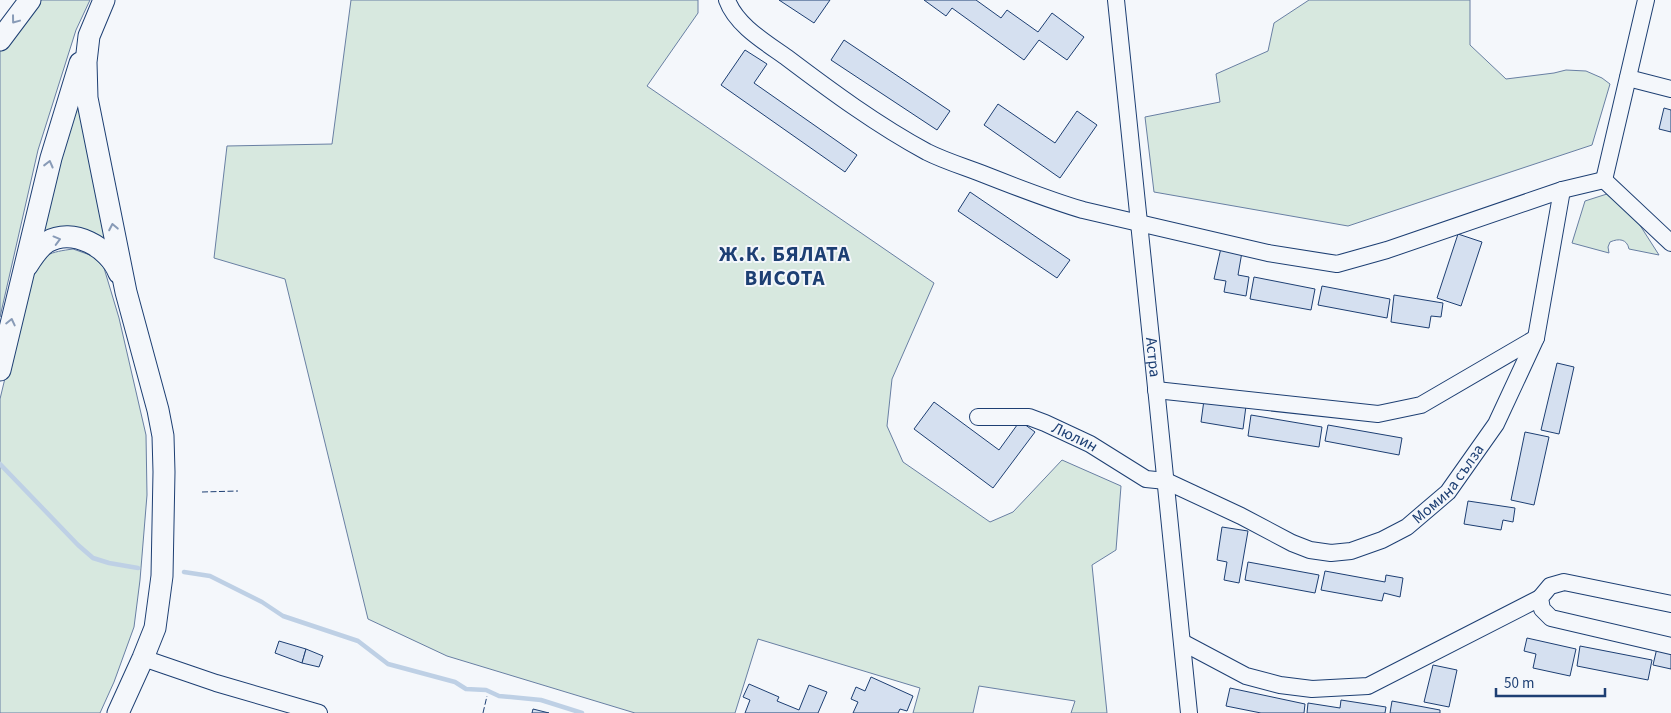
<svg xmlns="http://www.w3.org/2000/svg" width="1671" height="713" font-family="'Source Sans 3',sans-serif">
<rect width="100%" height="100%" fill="#f4f7fb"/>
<g fill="#d7e8df" stroke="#687fa3">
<polygon points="39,0 90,0 76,30 38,150 0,317 0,51"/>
<polygon points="351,0 698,0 698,13 647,86 934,283 892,379 887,426 903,462 990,522 1013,512 1062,460 1121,486 1116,550 1092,565 1107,713 1071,713 1075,701 979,686 973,713 913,713 920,688 758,639 735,713 635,713 447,656 368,619 285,279 214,258 227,146 332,144"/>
<polygon points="1309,0 1470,0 1470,45 1506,79 1554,73 1566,70 1586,71 1602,78 1610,84 1592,145 1348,226 1154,192 1145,117 1220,102 1216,74 1268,51 1274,23"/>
<polygon points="78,102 106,241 40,233"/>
<path d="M1610,193L1636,219L1659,255L1629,249C1627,239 1619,238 1610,242L1608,247L1609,253L1572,243L1585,201Z"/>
<path d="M73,249L93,256L104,268L119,318L146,435L147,495L140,580L134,627L114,682L100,713H0V399L30,274C41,254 51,252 73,249Z"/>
</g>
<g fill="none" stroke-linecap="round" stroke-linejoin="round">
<g stroke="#bed0e5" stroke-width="4.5">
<polyline points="0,464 78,545 93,558 109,563 138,568"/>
<polyline points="184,572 210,576 262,602 283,616 358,641 388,664 455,682 466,689 486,690 499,696 541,700 582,713"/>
</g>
</g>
<g fill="#d5e0f0" stroke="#1d3f73">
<polygon points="779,0 830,0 814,23"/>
<polygon points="924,0 976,0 1001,18 1007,10 1038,32 1052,13 1084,37 1067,60 1039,40 1024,60 952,8 946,16"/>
<polygon points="844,40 950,111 937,130 831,60"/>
<polygon points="745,50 767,64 754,83 857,155 845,172 721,85"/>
<polygon points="998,104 1055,143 1077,111 1097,125 1060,178 984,125"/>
<polygon points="1664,108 1671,110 1671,132 1659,129"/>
<polygon points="970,192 1070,260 1057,278 958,211"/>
<polygon points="1458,234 1482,242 1461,306 1437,298"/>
<polygon points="1221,248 1242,252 1238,275 1249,277 1246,296 1224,292 1226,281 1214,279"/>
<polygon points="1254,277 1315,289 1311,310 1250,299"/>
<polygon points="1322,286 1390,299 1387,318 1318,305"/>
<polygon points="1394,295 1443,303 1441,317 1431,316 1429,328 1391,322"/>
<polygon points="1557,363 1574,367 1559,434 1541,430"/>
<polygon points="1204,400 1246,406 1243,429 1201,422"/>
<polygon points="934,402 999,450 1020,421 1035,432 993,488 914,429"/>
<polygon points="1251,415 1322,427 1319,447 1248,436"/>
<polygon points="1328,425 1402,438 1399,455 1325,441"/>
<polygon points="1525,432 1549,437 1534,505 1511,500"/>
<polygon points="1468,501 1515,508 1513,522 1503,520 1501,530 1464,524"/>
<polygon points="1222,527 1248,531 1239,583 1224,580 1227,562 1217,560"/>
<polygon points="1248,562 1319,575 1315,593 1245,580"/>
<polygon points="1325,571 1385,582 1386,575 1403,578 1400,597 1384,593 1382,601 1321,590"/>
<polygon points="1527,638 1576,649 1570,676 1533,668 1536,654 1524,651"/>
<polygon points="279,641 306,649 302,663 275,653"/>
<polygon points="1580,646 1652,660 1648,680 1577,666"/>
<polygon points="1657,648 1671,652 1671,669 1653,665"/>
<polygon points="306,649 323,656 319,667 302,663"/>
<polygon points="1433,665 1457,670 1449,707 1424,702"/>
<polygon points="871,677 913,696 907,711 900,709 898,713 853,713 858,702 851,699 856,687 865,691"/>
<polygon points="749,684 779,697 777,701 799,710 809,685 827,692 818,713 745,713 750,700 743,697"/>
<polygon points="1230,688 1305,704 1304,713 1261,713 1226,706"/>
<polygon points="1341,700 1386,707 1385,713 1307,713 1308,703 1340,708"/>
<polygon points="1392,701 1440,710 1440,713 1390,713"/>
<polygon points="533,709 549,713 532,713"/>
</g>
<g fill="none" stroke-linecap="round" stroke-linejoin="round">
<g stroke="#1d3f73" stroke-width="18">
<g id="minor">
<path d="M727,0C736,25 765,42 786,57C831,91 877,125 927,152C945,161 965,167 983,174C1016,187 1049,200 1083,210L1268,253L1337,264L1387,250L1562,190L1604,180"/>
<path id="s1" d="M1116,0C1142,238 1164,475 1189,713"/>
<polyline points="1628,78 1671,89"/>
<polyline points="1604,180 1646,0"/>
<polyline points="1604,180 1671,243"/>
<polyline points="1156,390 1378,414 1421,405 1536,338"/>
<path id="s2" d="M978,417H1029L1045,423L1090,444L1146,479L1166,481L1241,516L1292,543L1310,550L1331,553L1351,551L1382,540L1407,527L1448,492L1496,424L1536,338L1562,190"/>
<polyline points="1671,604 1564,582 1550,586 1540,598 1542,609 1551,618 1671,646"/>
<polyline points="1182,642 1246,676 1280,685 1312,689 1368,686 1540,598"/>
<polyline points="143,658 216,683 319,713"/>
</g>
</g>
<g stroke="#1d3f73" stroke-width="23">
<g id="major">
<polyline points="104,0 89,36 86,62 87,98 126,292 158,410 163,436 164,472 162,576 155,628 143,658 118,713"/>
<polyline points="0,40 30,0"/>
<path d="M27,266C32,258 38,248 47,242C73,227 109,247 119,273"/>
<polyline points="0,370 51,158 80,63"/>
</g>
</g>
<use href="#minor" stroke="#f4f7fb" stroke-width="16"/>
<use href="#major" stroke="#f4f7fb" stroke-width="21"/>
<g stroke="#1d3f73" stroke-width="1" stroke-dasharray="6 2.5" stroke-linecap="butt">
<polyline points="202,492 238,491"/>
<polyline points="483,713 487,696"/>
</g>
</g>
<defs><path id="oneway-chevron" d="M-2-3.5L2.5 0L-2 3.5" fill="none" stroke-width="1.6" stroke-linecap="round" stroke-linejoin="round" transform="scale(1.25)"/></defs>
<g stroke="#889bb7">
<use href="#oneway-chevron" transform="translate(15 20) rotate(127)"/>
<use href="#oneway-chevron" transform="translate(49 164) rotate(-76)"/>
<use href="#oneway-chevron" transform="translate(113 227) rotate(-101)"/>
<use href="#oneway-chevron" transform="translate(57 240) rotate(-15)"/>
<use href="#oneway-chevron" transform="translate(11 322) rotate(-77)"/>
</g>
<g text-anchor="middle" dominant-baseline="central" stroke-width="4" stroke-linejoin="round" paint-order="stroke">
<g font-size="16" fill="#1d3f73" stroke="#f4f7fb">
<text stroke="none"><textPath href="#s1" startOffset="359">Астра</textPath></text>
<text stroke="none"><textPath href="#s2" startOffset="101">Люлин</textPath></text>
<text stroke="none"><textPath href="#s2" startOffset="526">Момина сълза</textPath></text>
</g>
<g font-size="21" font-weight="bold" letter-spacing="1" fill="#1d3f73" stroke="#f4f7fb">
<text x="785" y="254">Ж.К. БЯЛАТА<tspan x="785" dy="24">ВИСОТА</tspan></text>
</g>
</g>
<path d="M1496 688v8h109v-8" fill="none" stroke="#1d3f73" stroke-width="2.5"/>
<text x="1504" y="688" font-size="15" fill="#1d3f73" stroke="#f4f7fb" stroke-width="4" paint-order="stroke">50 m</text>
</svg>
